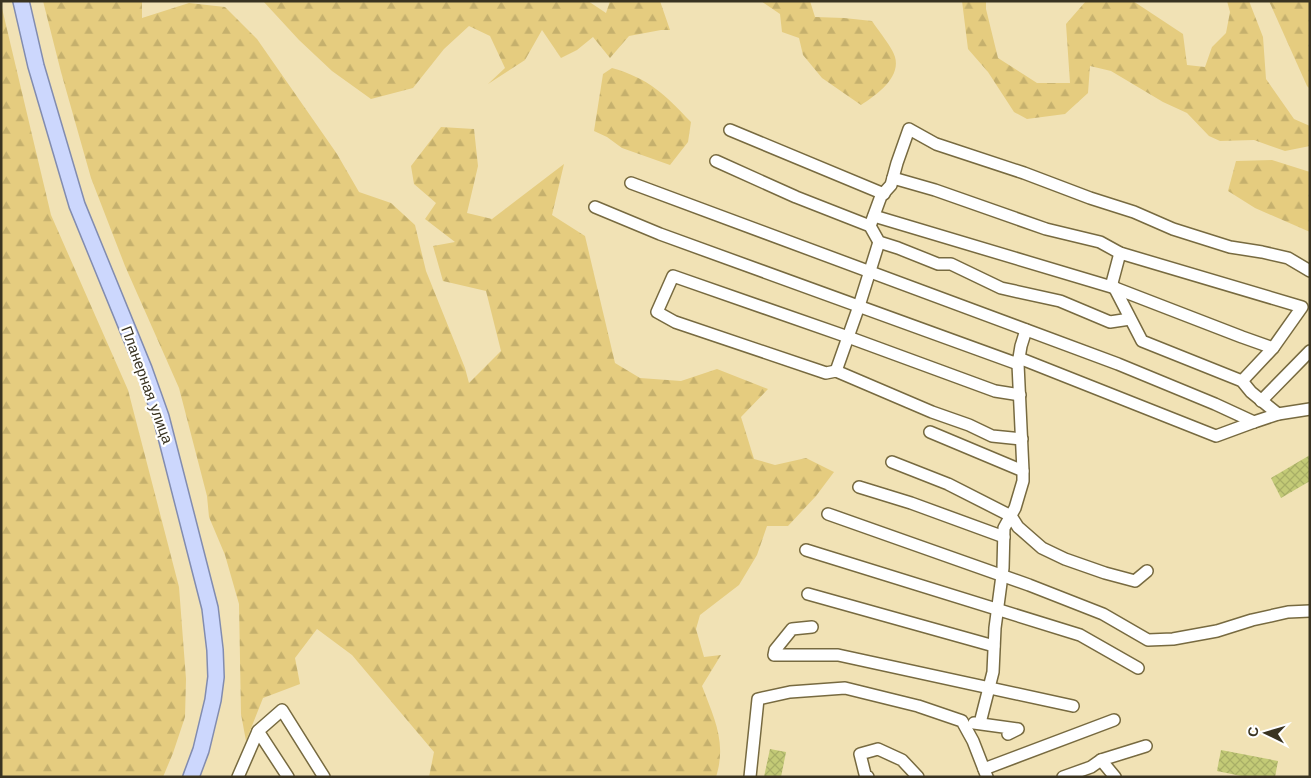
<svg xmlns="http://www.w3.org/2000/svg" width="1311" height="778" font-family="'Work Sans',sans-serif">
<defs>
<pattern id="forest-firs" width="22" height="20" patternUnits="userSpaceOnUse" patternTransform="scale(1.25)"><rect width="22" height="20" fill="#e5cc7f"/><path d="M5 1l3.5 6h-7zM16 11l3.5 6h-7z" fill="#c5b06d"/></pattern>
<pattern id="building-cross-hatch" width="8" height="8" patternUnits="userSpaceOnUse" patternTransform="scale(1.25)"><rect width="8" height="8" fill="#c3ca76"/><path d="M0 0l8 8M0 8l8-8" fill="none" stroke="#a8ae66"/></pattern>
</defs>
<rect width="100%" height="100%" fill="#f1e2b5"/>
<g fill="url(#forest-firs)">
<path d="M43,1H142V18L189,3L225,7L257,39L337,154L359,192L391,203L415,225L426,271L465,368L469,383L501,351L486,291L443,281L433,246L455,242L425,219L436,203L414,184L411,166L441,127L474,129L478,166L467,213L492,219L564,164L552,215L585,236L615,363L640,378L681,381L717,369L768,389L741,417L754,459L775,465L806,458L834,472L816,496L788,526H767L757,555L739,585L700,615L696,629L704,657L721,655L702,686C714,718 727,742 716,777H429L434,752L352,655L317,629L295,658L300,684L263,698L246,741L241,714L239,604L225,555L209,517L207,496L179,388L125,266L91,178L61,72Z"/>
<polygon points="263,1 588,1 606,13 610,1 660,1 670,30 661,30 629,36 610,58 593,37 577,50 561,58 542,30 525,60 488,84 505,68 490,36 469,26 444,49 413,88 371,99 332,71 299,40"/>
<path d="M761,1H810L815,17L844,18L872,21C877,29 893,48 895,57C901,78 876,95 861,105L822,78L803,55L799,38L782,32L780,14Z"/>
<polygon points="962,1 986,1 986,9 998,58 1037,83 1070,83 1066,24 1086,1 1133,1 1183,34 1187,65 1205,67 1212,47 1226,33 1230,12 1227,1 1249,1 1263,37 1266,79 1294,119 1310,126 1310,146 1285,151 1254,140 1220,141 1209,136 1187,113 1163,102 1111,71 1090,66 1088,93 1065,114 1027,119 1014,112 988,72 968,49"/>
<polygon points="1269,1 1310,1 1310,89 1307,86"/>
<polygon points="1,4 51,215 128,390 179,587 186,679 185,717 173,753 163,777 1,777"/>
<path d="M612,68C650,79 664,94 691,122L688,142L670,165L622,148L607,137L594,131L603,74Z"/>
<polygon points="1272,160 1310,172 1310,232 1255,208 1228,191 1236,161"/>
</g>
<g fill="url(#building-cross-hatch)">
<polygon points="1310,455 1310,481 1281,498 1271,478"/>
<polygon points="770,749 786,752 781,777 764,777"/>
<polygon points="1221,750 1278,761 1275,777 1246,777 1217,771"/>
</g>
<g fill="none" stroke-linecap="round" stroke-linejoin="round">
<g stroke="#776a40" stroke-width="14">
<g id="minor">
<polyline points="730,130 884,194"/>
<polyline points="716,161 796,197 870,226 879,242 898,248 938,264 951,264 1001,288 1060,301 1110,322 1130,319"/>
<polyline points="893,178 935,190 1046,229 1100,242 1120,253 1302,307 1273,348 1242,381"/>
<polyline points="631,183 1118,364 1215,404 1254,422 1278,414 1310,409"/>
<polyline points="595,207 660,234 1018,364"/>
<polyline points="874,216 1115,288 1242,337 1273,348"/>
<polyline points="870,226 881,196 891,185 897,163 909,129 936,144 1024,173 1090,198 1134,212 1173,229 1230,247 1262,252 1288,258 1310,271"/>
<polyline points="1120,253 1112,283 1142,341 1242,381 1251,392 1278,414"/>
<polyline points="1019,358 1216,436 1254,422"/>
<polyline points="836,371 859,306 879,242"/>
<polyline points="1020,395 995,391 848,337 673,276 657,312 675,322 826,373 836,371 932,412 969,425 992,436 1022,439"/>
<polyline points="1261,401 1310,351"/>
<polyline points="930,432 1023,471 1023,481 1015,508 1004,528 1003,568 995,628 993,672 980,723"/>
<polyline points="892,462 948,484 1011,516 1018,527 1042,548 1065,559 1105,573 1135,581 1147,571"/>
<polyline points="1023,471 1018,364 1021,346 1026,330"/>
<polyline points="859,487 911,503 1004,537"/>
<polyline points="828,514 1029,585 1103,614 1148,640 1173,639 1217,631 1252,620 1288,612 1310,611"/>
<polyline points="806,550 1080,635 1138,668"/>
<polyline points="808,594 994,646"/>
<polyline points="812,627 792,629 775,650 774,655 838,655 1073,706"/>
<polyline points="974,723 1018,729 1008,734"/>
<polyline points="258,731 282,710 324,777"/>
<polyline points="984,769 1114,720"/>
<polyline points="238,777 258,731 288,777"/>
<polyline points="750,777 758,699 790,692 845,688 918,706 962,721 973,741 987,777"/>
<polyline points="868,777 865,774 860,754 878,749 902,760 918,777"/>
<polyline points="1063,777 1091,767 1101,760"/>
<polyline points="1115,777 1101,760 1146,746"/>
</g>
</g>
<g stroke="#828caf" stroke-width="18">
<polyline id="major" points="21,1 36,66 77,205 144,369 161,417 210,608 215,650 216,677 213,700 201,750 191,777"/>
</g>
<use href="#minor" stroke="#fff" stroke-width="11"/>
<use href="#major" stroke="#ccd7fd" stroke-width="15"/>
</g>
<g text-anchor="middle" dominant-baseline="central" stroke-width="4.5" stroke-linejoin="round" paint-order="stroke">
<g font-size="15" fill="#393321" stroke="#fff">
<text transform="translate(147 385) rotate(70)">Планерная улица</text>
</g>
</g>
<rect width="1311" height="778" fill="none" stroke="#393321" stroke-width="5"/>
<g transform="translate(1266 733) rotate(275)" stroke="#ffffff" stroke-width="4" paint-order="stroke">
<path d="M0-4L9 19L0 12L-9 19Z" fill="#393321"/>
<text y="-8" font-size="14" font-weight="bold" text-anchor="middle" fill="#393321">С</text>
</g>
</svg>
